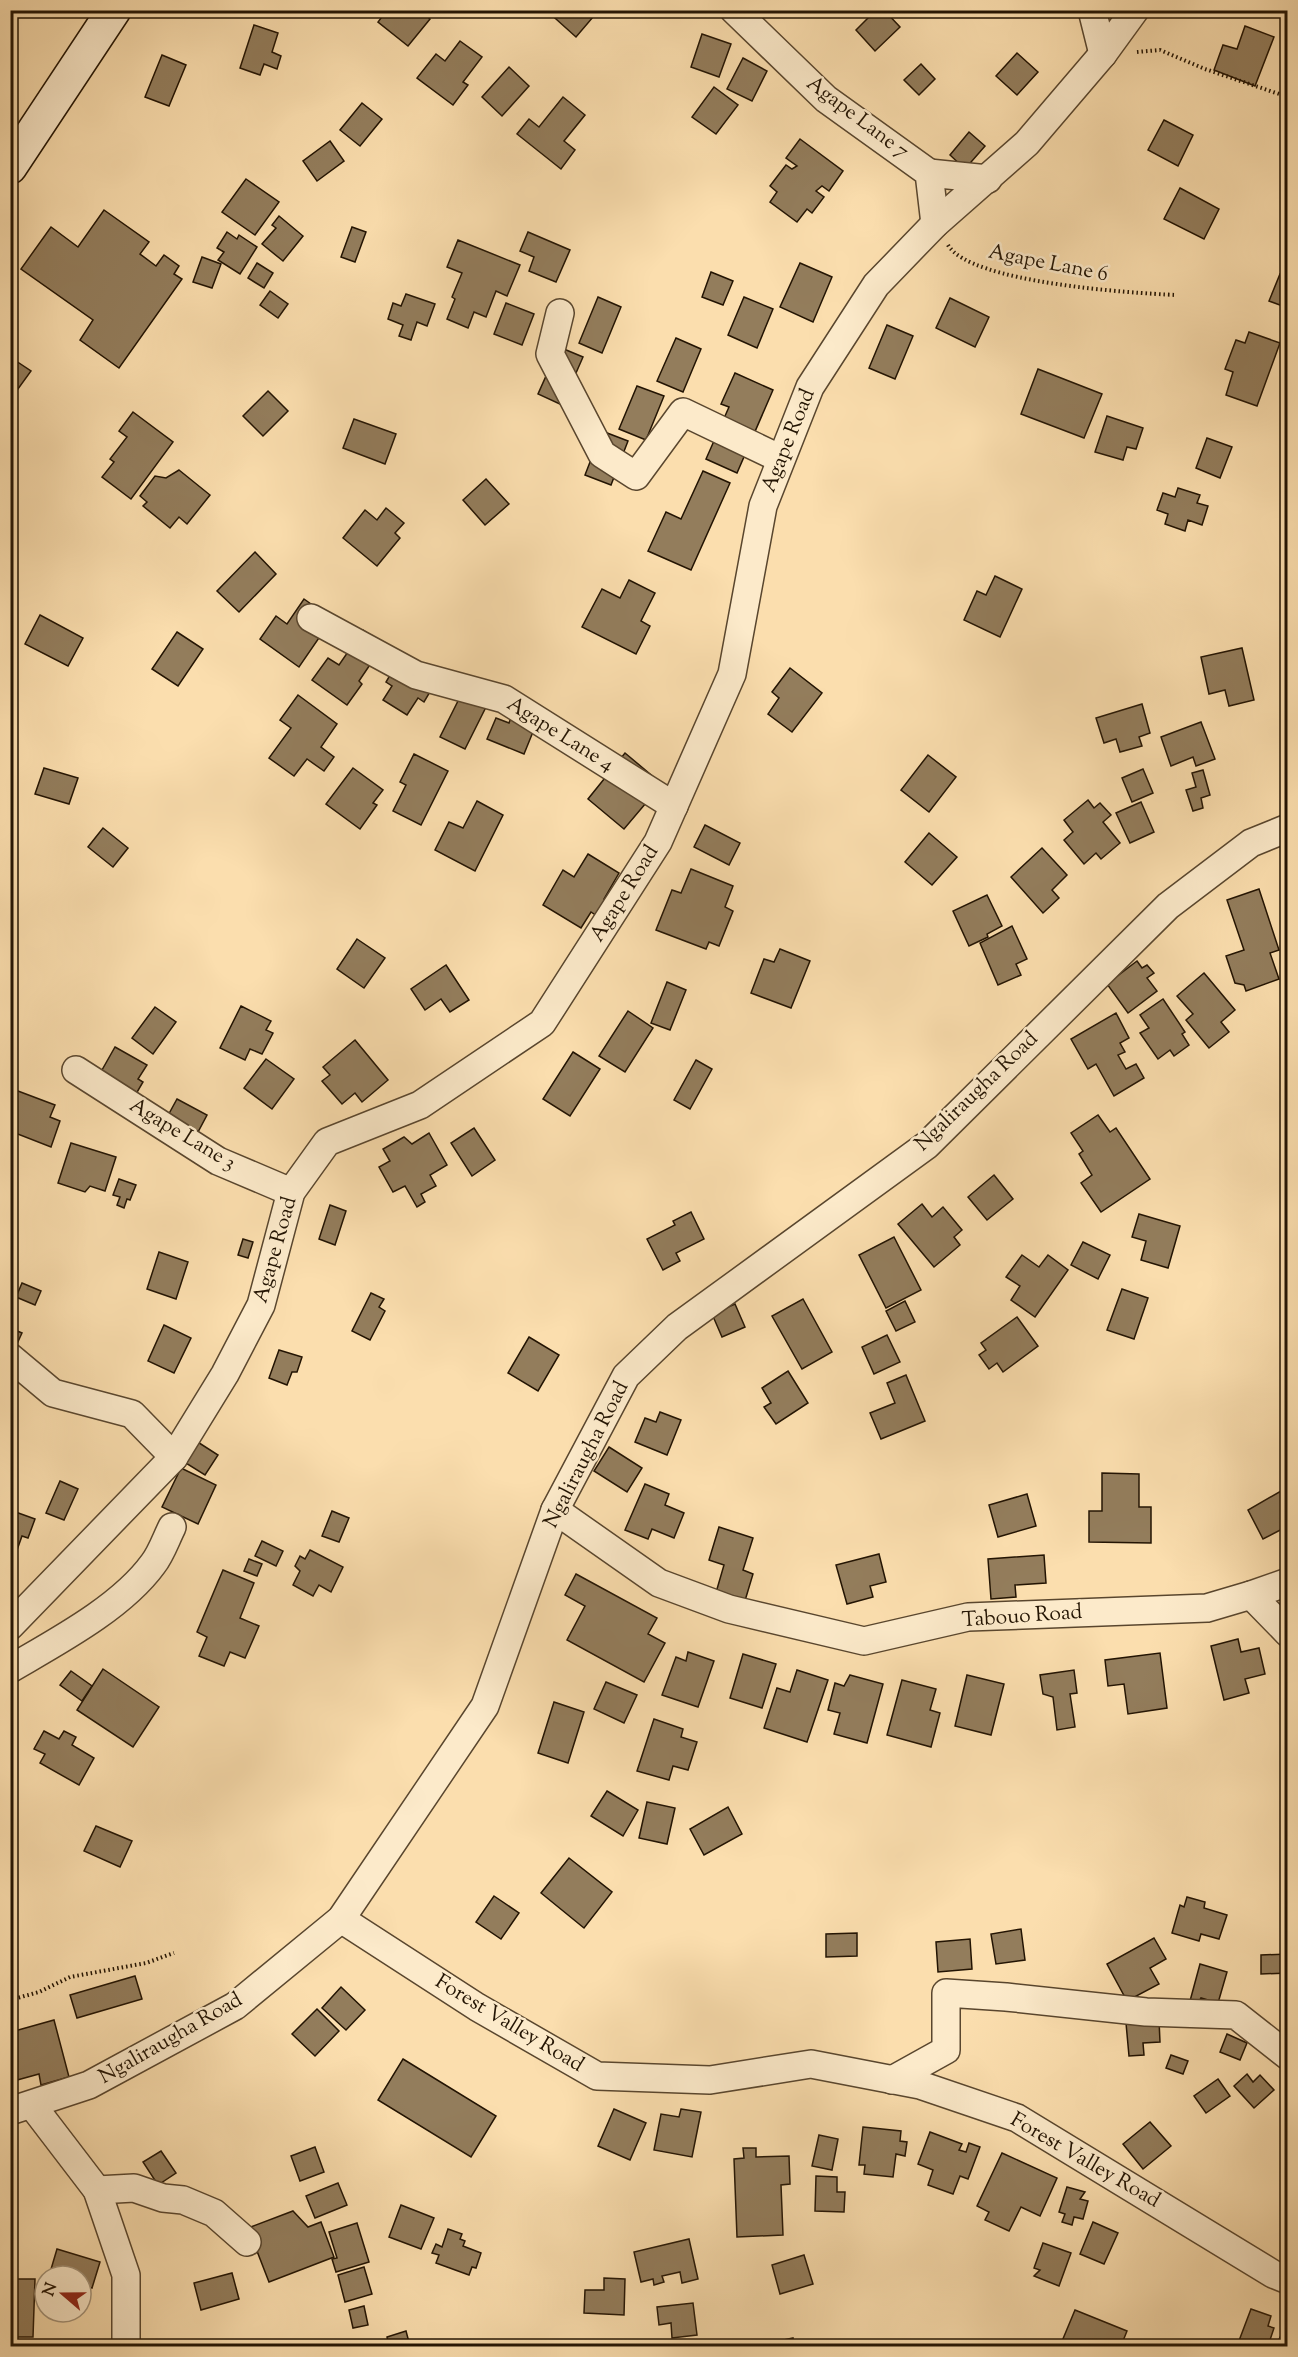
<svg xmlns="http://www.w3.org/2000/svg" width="1298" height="2357" font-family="'Sorts Mill Goudy',serif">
<rect width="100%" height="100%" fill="#fbdeae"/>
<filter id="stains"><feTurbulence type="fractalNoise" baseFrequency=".00333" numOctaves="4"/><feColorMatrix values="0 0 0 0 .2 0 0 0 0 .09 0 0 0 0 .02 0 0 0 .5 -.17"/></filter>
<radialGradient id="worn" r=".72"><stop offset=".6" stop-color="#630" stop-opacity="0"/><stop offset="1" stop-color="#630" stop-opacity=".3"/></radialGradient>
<g fill="#937d5c" stroke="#231403" stroke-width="1.5">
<polygon points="387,10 420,10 430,19 408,46 378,22"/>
<polygon points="546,10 599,10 576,37"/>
<polygon points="876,10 884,10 900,27 875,51 856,30"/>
<polygon points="254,25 278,33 272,52 281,56 277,69 264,64 260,75 240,68"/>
<polygon points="1245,26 1274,37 1255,86 1214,70 1223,45 1237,49"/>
<polygon points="702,34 731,44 719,77 691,67"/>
<polygon points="460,41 482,57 463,82 468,85 453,105 417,78 436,54 445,61"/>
<polygon points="1017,53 1038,72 1017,95 996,76"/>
<polygon points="162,55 186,65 169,106 145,97"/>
<polygon points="743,58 767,71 752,101 727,89"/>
<polygon points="921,64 935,79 919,95 904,80"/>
<polygon points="509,67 529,86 502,116 482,97"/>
<polygon points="714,87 738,105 716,134 692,117"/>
<polygon points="563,97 585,115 564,141 575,150 561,169 517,134 529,119 539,127"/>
<polygon points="362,103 382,119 360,146 340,130"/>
<polygon points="1164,120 1193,135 1178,166 1148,150"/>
<polygon points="969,132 985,146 965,169 950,155"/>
<polygon points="800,139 843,171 829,191 822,186 816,191 824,197 812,213 807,209 797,222 770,202 777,192 770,186 786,165 792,169 797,166 786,158"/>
<polygon points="330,141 344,161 317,181 303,161"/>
<polygon points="246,179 279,202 255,235 222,212"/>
<polygon points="1180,188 1219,209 1204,239 1164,219"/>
<polygon points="104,210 149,242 140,254 156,266 164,255 179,266 174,274 182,279 119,368 80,340 93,320 21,269 51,227 78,247"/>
<polygon points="279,216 303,236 283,261 262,244 276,228 272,225"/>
<polygon points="352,227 366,232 355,262 341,257"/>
<polygon points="227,232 237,239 239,235 257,247 240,274 218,260 224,252 217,248"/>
<polygon points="528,232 570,250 556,282 529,271 534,257 520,251"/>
<polygon points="458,240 520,265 507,296 496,291 486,317 474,312 468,328 447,319 455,299 452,297 462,273 447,267"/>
<polygon points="202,257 221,264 212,288 193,282"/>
<polygon points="257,263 273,273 264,288 248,278"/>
<polygon points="800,263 832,277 813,322 780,307"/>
<polygon points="711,272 733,281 723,305 702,297"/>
<polygon points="1280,274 1287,276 1285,282 1288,283 1288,308 1269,301"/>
<polygon points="270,291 288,304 278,318 260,305"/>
<polygon points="406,294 435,304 427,326 417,322 411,340 399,336 403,325 388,319 393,303 401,306"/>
<polygon points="598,297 621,307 602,353 579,343"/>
<polygon points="744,297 773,309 757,348 728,335"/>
<polygon points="950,298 989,317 975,347 936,328"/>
<polygon points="506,303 534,314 522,345 494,334"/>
<polygon points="887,325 913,336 895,379 869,368"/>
<polygon points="1249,332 1280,343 1257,406 1226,395 1233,372 1225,369 1236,340 1245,343"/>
<polygon points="676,338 701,349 683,392 657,381"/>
<polygon points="559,347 583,357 562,405 538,394"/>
<polygon points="10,357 31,371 10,400"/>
<polygon points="1038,369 1102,394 1084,438 1021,414"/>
<polygon points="735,373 773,390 737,473 706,459 729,407 721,404"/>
<polygon points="637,386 664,396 646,440 619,429"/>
<polygon points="268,391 288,411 263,436 243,416"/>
<polygon points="133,412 173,442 131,499 102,477 114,462 110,459 127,437 119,431"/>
<polygon points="1107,416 1143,428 1136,449 1127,447 1123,460 1095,452"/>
<polygon points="354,419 396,434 385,464 343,448"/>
<polygon points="602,431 628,441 611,485 585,475"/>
<polygon points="1207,438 1232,447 1220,478 1196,468"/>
<polygon points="179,470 210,495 187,524 179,517 170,528 143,506 147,502 140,496 155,476 166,478"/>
<polygon points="703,471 730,483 691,570 648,551 666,512 681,519"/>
<polygon points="486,479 509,504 485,525 463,500"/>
<polygon points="1178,488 1200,495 1197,503 1208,506 1202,525 1188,520 1185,531 1165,524 1168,514 1157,510 1163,493 1175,497"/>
<polygon points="386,508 404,523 395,533 400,538 377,566 343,538 365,510 377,520"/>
<polygon points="255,552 276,574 239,612 217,591"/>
<polygon points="995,576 1022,589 1000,637 964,620 977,591 986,595"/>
<polygon points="629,580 655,593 641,621 650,626 636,654 582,627 602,589 620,598"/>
<polygon points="304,599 332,619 299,667 260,639 276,616 287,624"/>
<polygon points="40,615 83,638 68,666 25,644"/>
<polygon points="363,630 384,644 359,681 362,684 347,705 312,680 328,658 339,665"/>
<polygon points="177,632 203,649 178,686 152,669"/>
<polygon points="1242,648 1254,700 1229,706 1225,690 1209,694 1201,657"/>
<polygon points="400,658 437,680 424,702 418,698 407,715 383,700 392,686 386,682"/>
<polygon points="790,668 822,693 792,732 768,714 779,698 772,692"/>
<polygon points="467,683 492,695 465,749 440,737"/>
<polygon points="298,695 337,724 321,747 334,757 324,771 307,759 294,776 269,758 291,728 280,720"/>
<polygon points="1142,704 1150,733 1139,737 1142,746 1120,752 1116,739 1104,743 1096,718"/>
<polygon points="513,712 537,722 524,754 487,739 496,718 509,723"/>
<polygon points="1201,722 1215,759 1196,766 1193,757 1171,766 1161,737"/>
<polygon points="625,753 662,784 624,829 588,799"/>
<polygon points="414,754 448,771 421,825 393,811 406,785 400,782"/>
<polygon points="928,755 956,777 929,812 901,790"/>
<polygon points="44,768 78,778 69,804 35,794"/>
<polygon points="353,768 383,790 373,803 377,805 360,829 326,804"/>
<polygon points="1143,769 1153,793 1132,802 1122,778"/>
<polygon points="1203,770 1210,795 1201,798 1203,808 1193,811 1186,790 1196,787 1192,773"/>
<polygon points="1088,800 1094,808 1100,803 1111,815 1103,822 1120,843 1101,859 1096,853 1084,864 1064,840 1073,832 1064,820"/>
<polygon points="477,801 503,815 475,871 435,850 449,822 463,828"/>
<polygon points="1141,802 1154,832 1130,843 1116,813"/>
<polygon points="705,825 740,843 729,865 694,847"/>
<polygon points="103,828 128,848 113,867 88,847"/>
<polygon points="929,833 957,857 932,885 905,862"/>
<polygon points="1042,848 1067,875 1052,890 1059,898 1043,913 1011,877"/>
<polygon points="588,854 619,873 604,899 607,900 597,916 591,912 581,928 543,905 563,870 574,877"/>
<polygon points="691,869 733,886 725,907 733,911 719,946 709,942 706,949 656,930 672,890 681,893"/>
<polygon points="1259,889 1279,950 1270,953 1279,979 1246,991 1244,985 1235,983 1226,956 1244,950 1227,900"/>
<polygon points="987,895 1002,926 987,934 988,937 969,946 953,911"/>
<polygon points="1012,926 1027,959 1016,964 1021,975 998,985 980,943"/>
<polygon points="357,939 385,958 364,988 337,969"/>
<polygon points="780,949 810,961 791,1008 751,993 764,959 774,962"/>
<polygon points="1137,961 1142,968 1147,965 1154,973 1147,978 1157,991 1128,1013 1107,984"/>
<polygon points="446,965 469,1000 450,1012 441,999 425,1010 411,989"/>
<polygon points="1204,973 1235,1010 1221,1022 1229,1032 1209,1048 1186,1020 1193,1014 1177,996"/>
<polygon points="667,982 686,990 670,1030 651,1023"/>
<polygon points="1163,999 1185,1032 1182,1034 1189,1045 1174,1056 1170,1050 1158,1059 1140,1033 1149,1028 1140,1015"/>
<polygon points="241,1006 271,1021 266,1030 273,1033 262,1054 250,1049 245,1060 220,1048"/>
<polygon points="155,1007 176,1022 153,1054 132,1038"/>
<polygon points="628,1011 653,1028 625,1072 599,1056"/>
<polygon points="1116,1013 1129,1038 1120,1043 1125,1052 1118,1055 1126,1069 1136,1064 1144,1078 1114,1096 1096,1064 1088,1069 1071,1039"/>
<polygon points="355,1040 388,1080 362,1102 355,1093 342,1104 322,1081 330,1075 323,1067"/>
<polygon points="115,1047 147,1065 138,1079 143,1082 136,1094 89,1093"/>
<polygon points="573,1052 600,1069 570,1116 543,1099"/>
<polygon points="266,1059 294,1079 272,1109 244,1088"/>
<polygon points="696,1060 712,1069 690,1109 674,1100"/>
<polygon points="10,1088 55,1105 50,1117 60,1121 51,1147 10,1131"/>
<polygon points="177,1099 207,1115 189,1149 159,1132"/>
<polygon points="1098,1115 1110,1132 1116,1128 1150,1179 1101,1212 1081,1183 1092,1175 1079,1154 1083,1151 1071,1133"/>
<polygon points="474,1128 495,1160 472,1176 451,1143"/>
<polygon points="429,1133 447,1165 430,1175 436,1186 421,1194 425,1202 417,1207 405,1186 393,1192 379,1167 390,1161 383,1149 404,1137 412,1144"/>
<polygon points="71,1143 116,1157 105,1191 90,1186 85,1192 58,1183"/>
<polygon points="994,1175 1013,1199 987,1220 968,1197"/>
<polygon points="119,1179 136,1185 130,1200 127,1199 124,1208 117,1205 120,1197 113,1195"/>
<polygon points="922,1204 932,1217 943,1207 962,1230 954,1237 960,1245 934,1267 898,1224"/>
<polygon points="330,1205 346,1211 335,1245 319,1239"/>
<polygon points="691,1212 704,1239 676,1253 680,1261 663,1270 647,1239 675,1225 673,1221"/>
<polygon points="1139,1214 1180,1226 1168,1268 1141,1260 1146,1241 1132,1237"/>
<polygon points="894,1237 921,1290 886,1308 859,1255"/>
<polygon points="243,1239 253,1242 248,1258 238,1255"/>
<polygon points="1083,1242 1110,1255 1098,1279 1071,1265"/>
<polygon points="159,1252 188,1262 176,1299 147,1289"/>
<polygon points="1022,1255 1039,1267 1048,1255 1068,1270 1035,1317 1011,1300 1020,1286 1006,1277"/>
<polygon points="22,1283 41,1291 35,1305 16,1297"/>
<polygon points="1122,1289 1148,1298 1134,1339 1107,1330"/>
<polygon points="371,1293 384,1299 379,1307 385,1311 370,1340 352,1331"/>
<polygon points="803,1299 832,1352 802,1369 772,1316"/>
<polygon points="905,1301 915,1322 896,1331 886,1311"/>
<polygon points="735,1304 745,1327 722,1337 712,1314"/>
<polygon points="1017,1317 1038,1346 1003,1372 997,1363 989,1369 979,1355 986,1350 981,1343"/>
<polygon points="164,1325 191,1338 174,1373 148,1361"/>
<polygon points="10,1328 22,1333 10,1359"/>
<polygon points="887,1335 900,1362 874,1374 862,1347"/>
<polygon points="529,1337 559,1355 538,1391 508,1373"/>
<polygon points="279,1350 302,1357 297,1372 292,1372 287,1385 269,1378"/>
<polygon points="788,1371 808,1403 776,1424 764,1407 771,1403 762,1388"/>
<polygon points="906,1375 925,1421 881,1439 870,1413 895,1403 887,1383"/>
<polygon points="10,1378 18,1380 10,1399"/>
<polygon points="660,1412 681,1420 667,1455 635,1442 645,1418 656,1422"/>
<polygon points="193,1439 218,1455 205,1475 181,1460"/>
<polygon points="609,1447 642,1468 627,1492 594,1471"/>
<polygon points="181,1468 216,1485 198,1524 162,1507"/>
<polygon points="1102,1473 1139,1474 1139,1507 1151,1507 1151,1543 1089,1542 1089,1511 1102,1511"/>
<polygon points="60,1481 78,1489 64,1520 46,1513"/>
<polygon points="645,1484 669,1494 665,1505 684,1513 674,1538 652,1529 648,1539 625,1530"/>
<polygon points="1281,1491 1288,1502 1288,1526 1263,1539 1248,1510"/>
<polygon points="1027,1494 1036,1526 998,1537 989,1505"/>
<polygon points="10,1510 35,1519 28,1538 22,1536 17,1550 10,1547"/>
<polygon points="332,1511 349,1518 339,1542 322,1536"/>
<polygon points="719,1527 753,1538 743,1570 753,1574 744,1604 715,1596 724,1565 709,1560"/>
<polygon points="262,1541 283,1551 276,1566 255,1556"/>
<polygon points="310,1550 343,1567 331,1592 319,1585 313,1596 293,1585 300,1571 295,1566 300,1556 305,1559"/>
<polygon points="879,1554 886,1582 870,1586 873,1597 847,1604 836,1565"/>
<polygon points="1044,1555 1046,1583 1015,1585 1016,1597 991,1599 988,1559"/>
<polygon points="249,1559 262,1564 257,1576 244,1571"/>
<polygon points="223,1570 254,1583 240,1618 259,1626 245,1658 230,1652 224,1666 199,1656 207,1637 197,1632"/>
<polygon points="576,1574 657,1618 648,1634 665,1643 644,1682 567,1640 585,1606 565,1595"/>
<polygon points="1238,1639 1241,1652 1259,1648 1265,1674 1245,1679 1249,1693 1224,1700 1211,1646"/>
<polygon points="688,1652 714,1661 698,1707 662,1695 676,1657 686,1661"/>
<polygon points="1160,1653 1167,1708 1128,1714 1124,1684 1108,1686 1105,1660"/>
<polygon points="743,1654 776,1664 762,1708 730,1698"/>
<polygon points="103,1669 159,1707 133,1747 77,1710"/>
<polygon points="797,1670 828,1680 807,1742 764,1728 777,1688 790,1692"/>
<polygon points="1074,1670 1077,1693 1070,1694 1075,1727 1057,1730 1053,1697 1043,1694 1040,1675"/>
<polygon points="71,1671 92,1686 82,1701 60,1685"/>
<polygon points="850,1675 883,1684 867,1743 834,1734 840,1713 828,1710 835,1683 844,1686"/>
<polygon points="967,1675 1004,1684 991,1735 955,1726"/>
<polygon points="902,1680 936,1689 930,1710 940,1713 931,1747 887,1735"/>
<polygon points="606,1682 637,1695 624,1723 594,1709"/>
<polygon points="554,1702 584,1712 568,1763 538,1753"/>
<polygon points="654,1719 683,1729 681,1737 697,1742 688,1770 673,1766 669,1780 637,1771"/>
<polygon points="44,1731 59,1739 64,1731 76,1737 72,1745 94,1758 79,1785 40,1763 45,1754 34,1749"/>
<polygon points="607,1791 638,1810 623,1836 591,1816"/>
<polygon points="647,1802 675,1808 667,1844 639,1838"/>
<polygon points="728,1807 742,1834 704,1855 690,1829"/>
<polygon points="96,1826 132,1841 120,1867 84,1851"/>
<polygon points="569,1858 612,1892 584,1928 541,1893"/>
<polygon points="494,1896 519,1913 501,1939 476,1922"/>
<polygon points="1187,1897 1205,1902 1204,1908 1227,1915 1219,1939 1201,1934 1199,1941 1172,1933 1180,1905 1184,1907"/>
<polygon points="1021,1929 1025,1960 996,1964 991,1934"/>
<polygon points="857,1933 857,1956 826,1957 826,1934"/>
<polygon points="1154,1938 1166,1959 1150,1968 1159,1984 1127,2001 1107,1964"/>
<polygon points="970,1939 972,1969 938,1972 936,1942"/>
<polygon points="1288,1954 1288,1973 1261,1974 1261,1955"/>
<polygon points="1200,1964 1227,1972 1218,2003 1201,1998 1198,2003 1190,2001"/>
<polygon points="135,1976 142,1999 77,2018 70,1995"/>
<polygon points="341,1987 365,2010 346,2030 322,2008"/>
<polygon points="317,2009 339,2031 315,2056 292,2034"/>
<polygon points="54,2020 69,2077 41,2085 39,2074 10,2082 10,2047 15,2046 11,2032"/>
<polygon points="1159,2020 1160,2042 1143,2043 1144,2055 1129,2056 1126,2023"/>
<polygon points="1227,2034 1247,2043 1240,2060 1220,2052"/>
<polygon points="1171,2055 1188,2061 1183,2074 1166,2068"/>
<polygon points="403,2059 496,2116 471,2157 378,2100"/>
<polygon points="1247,2074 1253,2082 1260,2075 1274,2090 1254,2108 1234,2086"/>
<polygon points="1218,2079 1230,2096 1206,2113 1194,2096"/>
<polygon points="614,2109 646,2123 630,2160 598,2146"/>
<polygon points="681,2109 701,2112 692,2157 654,2150 661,2114 679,2117"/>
<polygon points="1150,2122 1171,2146 1143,2169 1123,2144"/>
<polygon points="863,2127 901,2131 900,2141 907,2142 905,2156 896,2154 893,2177 864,2174 865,2165 859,2165"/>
<polygon points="930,2132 962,2144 959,2150 966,2152 969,2143 980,2147 968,2179 960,2176 953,2194 928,2185 933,2170 918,2164"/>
<polygon points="819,2135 838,2139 832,2170 812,2166"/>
<polygon points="315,2147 324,2172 300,2181 291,2156"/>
<polygon points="743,2148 756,2148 756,2157 789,2156 790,2184 781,2185 783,2235 737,2237 734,2159 744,2158"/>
<polygon points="161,2151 176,2173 158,2185 143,2162"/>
<polygon points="1002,2153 1057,2178 1040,2216 1021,2207 1009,2231 985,2220 989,2212 977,2206"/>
<polygon points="816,2176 837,2177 837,2192 845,2192 844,2212 815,2211"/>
<polygon points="338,2183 347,2205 315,2218 306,2196"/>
<polygon points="1067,2187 1085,2192 1080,2199 1088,2201 1083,2219 1074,2217 1072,2225 1062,2222 1065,2214 1059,2212"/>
<polygon points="401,2205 434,2218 421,2249 389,2237"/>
<polygon points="293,2211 308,2227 321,2222 334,2257 269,2282 248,2228"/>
<polygon points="1093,2222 1118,2233 1104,2264 1080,2254"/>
<polygon points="357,2223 369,2262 336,2272 332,2259 337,2258 329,2232"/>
<polygon points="448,2229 462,2234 460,2239 465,2241 463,2246 481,2253 476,2268 472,2267 469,2275 436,2263 439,2255 432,2253 436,2244 442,2247"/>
<polygon points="689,2239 698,2279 682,2283 680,2272 662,2276 664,2282 654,2285 653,2279 641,2282 634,2252"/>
<polygon points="1043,2243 1071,2253 1059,2286 1034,2276 1040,2270 1034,2268"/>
<polygon points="57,2249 100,2262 92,2288 81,2285 81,2276 49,2276"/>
<polygon points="804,2255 813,2284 780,2294 772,2265"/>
<polygon points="364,2267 372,2294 345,2302 338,2275"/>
<polygon points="232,2273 239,2299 201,2310 194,2283"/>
<polygon points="604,2278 625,2279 624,2315 584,2313 585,2290 604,2290"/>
<polygon points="10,2279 35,2279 33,2337 10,2337"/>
<polygon points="693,2303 697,2335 672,2338 671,2323 659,2325 657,2307"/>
<polygon points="364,2306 368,2325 353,2328 349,2310"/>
<polygon points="1251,2309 1271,2316 1268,2326 1274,2328 1268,2346 1237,2346"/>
<polygon points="1075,2310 1127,2331 1121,2346 1060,2346"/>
<polygon points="1288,2320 1288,2346 1276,2346"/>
<polygon points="406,2331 410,2346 387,2346 389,2346 387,2337"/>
<polygon points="793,2338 794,2346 757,2346"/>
</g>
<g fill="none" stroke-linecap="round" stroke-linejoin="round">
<g stroke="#59462e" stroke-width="30">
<g id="minor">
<polyline points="734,10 826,99 929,173 935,224"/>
<polyline points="1092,10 1103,54"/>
<polyline points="929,173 988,179"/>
<polyline points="560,313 550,354 602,454 636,476 683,412 781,459"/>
<polyline points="311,618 416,675 504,699 674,806"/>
<polyline points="76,1070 218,1161 291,1192"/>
<polyline points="10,1357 53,1393 132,1414 174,1457"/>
<polyline points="555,1510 659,1583 729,1609 864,1641 968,1617 1207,1608 1251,1595 1288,1633"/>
<polyline points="1251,1595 1288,1582"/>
<polyline points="10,1626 174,1457 225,1374 261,1305 291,1192 327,1142 420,1105 542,1023 658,842 732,674 763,506 810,387 876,285 935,224 1027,143 1103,54 1135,10"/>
<path d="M10,1669C56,1642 121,1608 153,1564C161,1554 166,1539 172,1527"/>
<polyline points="341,1919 477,2007 597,2076 710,2080 811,2064 920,2085 1017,2118 1273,2274 1288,2280"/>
<polyline points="892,2080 946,2050 946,1993 1006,1997 1146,2012 1236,2015 1288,2056"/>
<polyline points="32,2105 97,2190 126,2275 126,2346"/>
<polyline points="10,2111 89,2085 235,2006 341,1919 485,1706 555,1510 626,1376 677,1327 927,1145 1168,906 1251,843 1288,828"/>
<polyline points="97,2190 134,2188 163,2198 183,2200 214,2213 247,2242"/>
</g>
</g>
<g stroke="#231403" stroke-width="36">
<polyline id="secondary" points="10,167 114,10"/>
</g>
<g stroke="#231403" stroke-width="4" stroke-dasharray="1.5 3" stroke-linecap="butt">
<polyline points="1137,52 1160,50 1205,69 1288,97"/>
<path d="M948,245C970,283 1131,293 1176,295"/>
<polyline points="10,2000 39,1992 70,1977 146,1963 174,1953"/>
</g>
<use href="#minor" stroke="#fceaca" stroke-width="27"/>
<use href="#secondary" stroke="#fceaca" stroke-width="33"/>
</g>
<g text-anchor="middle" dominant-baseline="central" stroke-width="5" stroke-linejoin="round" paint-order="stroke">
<g font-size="21" fill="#231403" stroke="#fceaca">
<text transform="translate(857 118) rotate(37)">Agape Lane 7</text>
<text transform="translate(1048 264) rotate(11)">Agape Lane 6</text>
<text transform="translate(789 441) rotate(-68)">Agape Road</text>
<text transform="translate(560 735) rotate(32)">Agape Lane 4</text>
<text transform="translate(625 894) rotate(-58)">Agape Road</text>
<text transform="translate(977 1092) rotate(-44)">Ngaliraugha Road</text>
<text transform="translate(182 1135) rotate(31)">Agape Lane 3</text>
<text transform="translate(276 1250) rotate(-74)">Agape Road</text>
<text transform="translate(587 1455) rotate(-63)">Ngaliraugha Road</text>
<text transform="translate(1022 1617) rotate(-4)">Tabouo Road</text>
<text transform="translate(509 2024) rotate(31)">Forest Valley Road</text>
<text transform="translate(171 2039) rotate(-30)">Ngaliraugha Road</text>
<text transform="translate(1085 2161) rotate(30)">Forest Valley Road</text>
</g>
</g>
<rect width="1298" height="2357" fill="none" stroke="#fbdeae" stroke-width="36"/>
<rect x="12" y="12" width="1274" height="2333" fill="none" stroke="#231403" stroke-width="3"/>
<rect x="18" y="18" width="1262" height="2321" fill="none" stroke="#231403" stroke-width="1.5"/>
<g transform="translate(63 2294) rotate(290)"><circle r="28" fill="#fceaca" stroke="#a5947a" stroke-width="1.5"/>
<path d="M0-4.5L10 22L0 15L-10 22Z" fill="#8f2418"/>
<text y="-9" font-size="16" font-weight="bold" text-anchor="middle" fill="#231403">N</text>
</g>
<rect width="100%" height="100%" filter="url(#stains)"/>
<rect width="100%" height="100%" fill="url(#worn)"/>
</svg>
